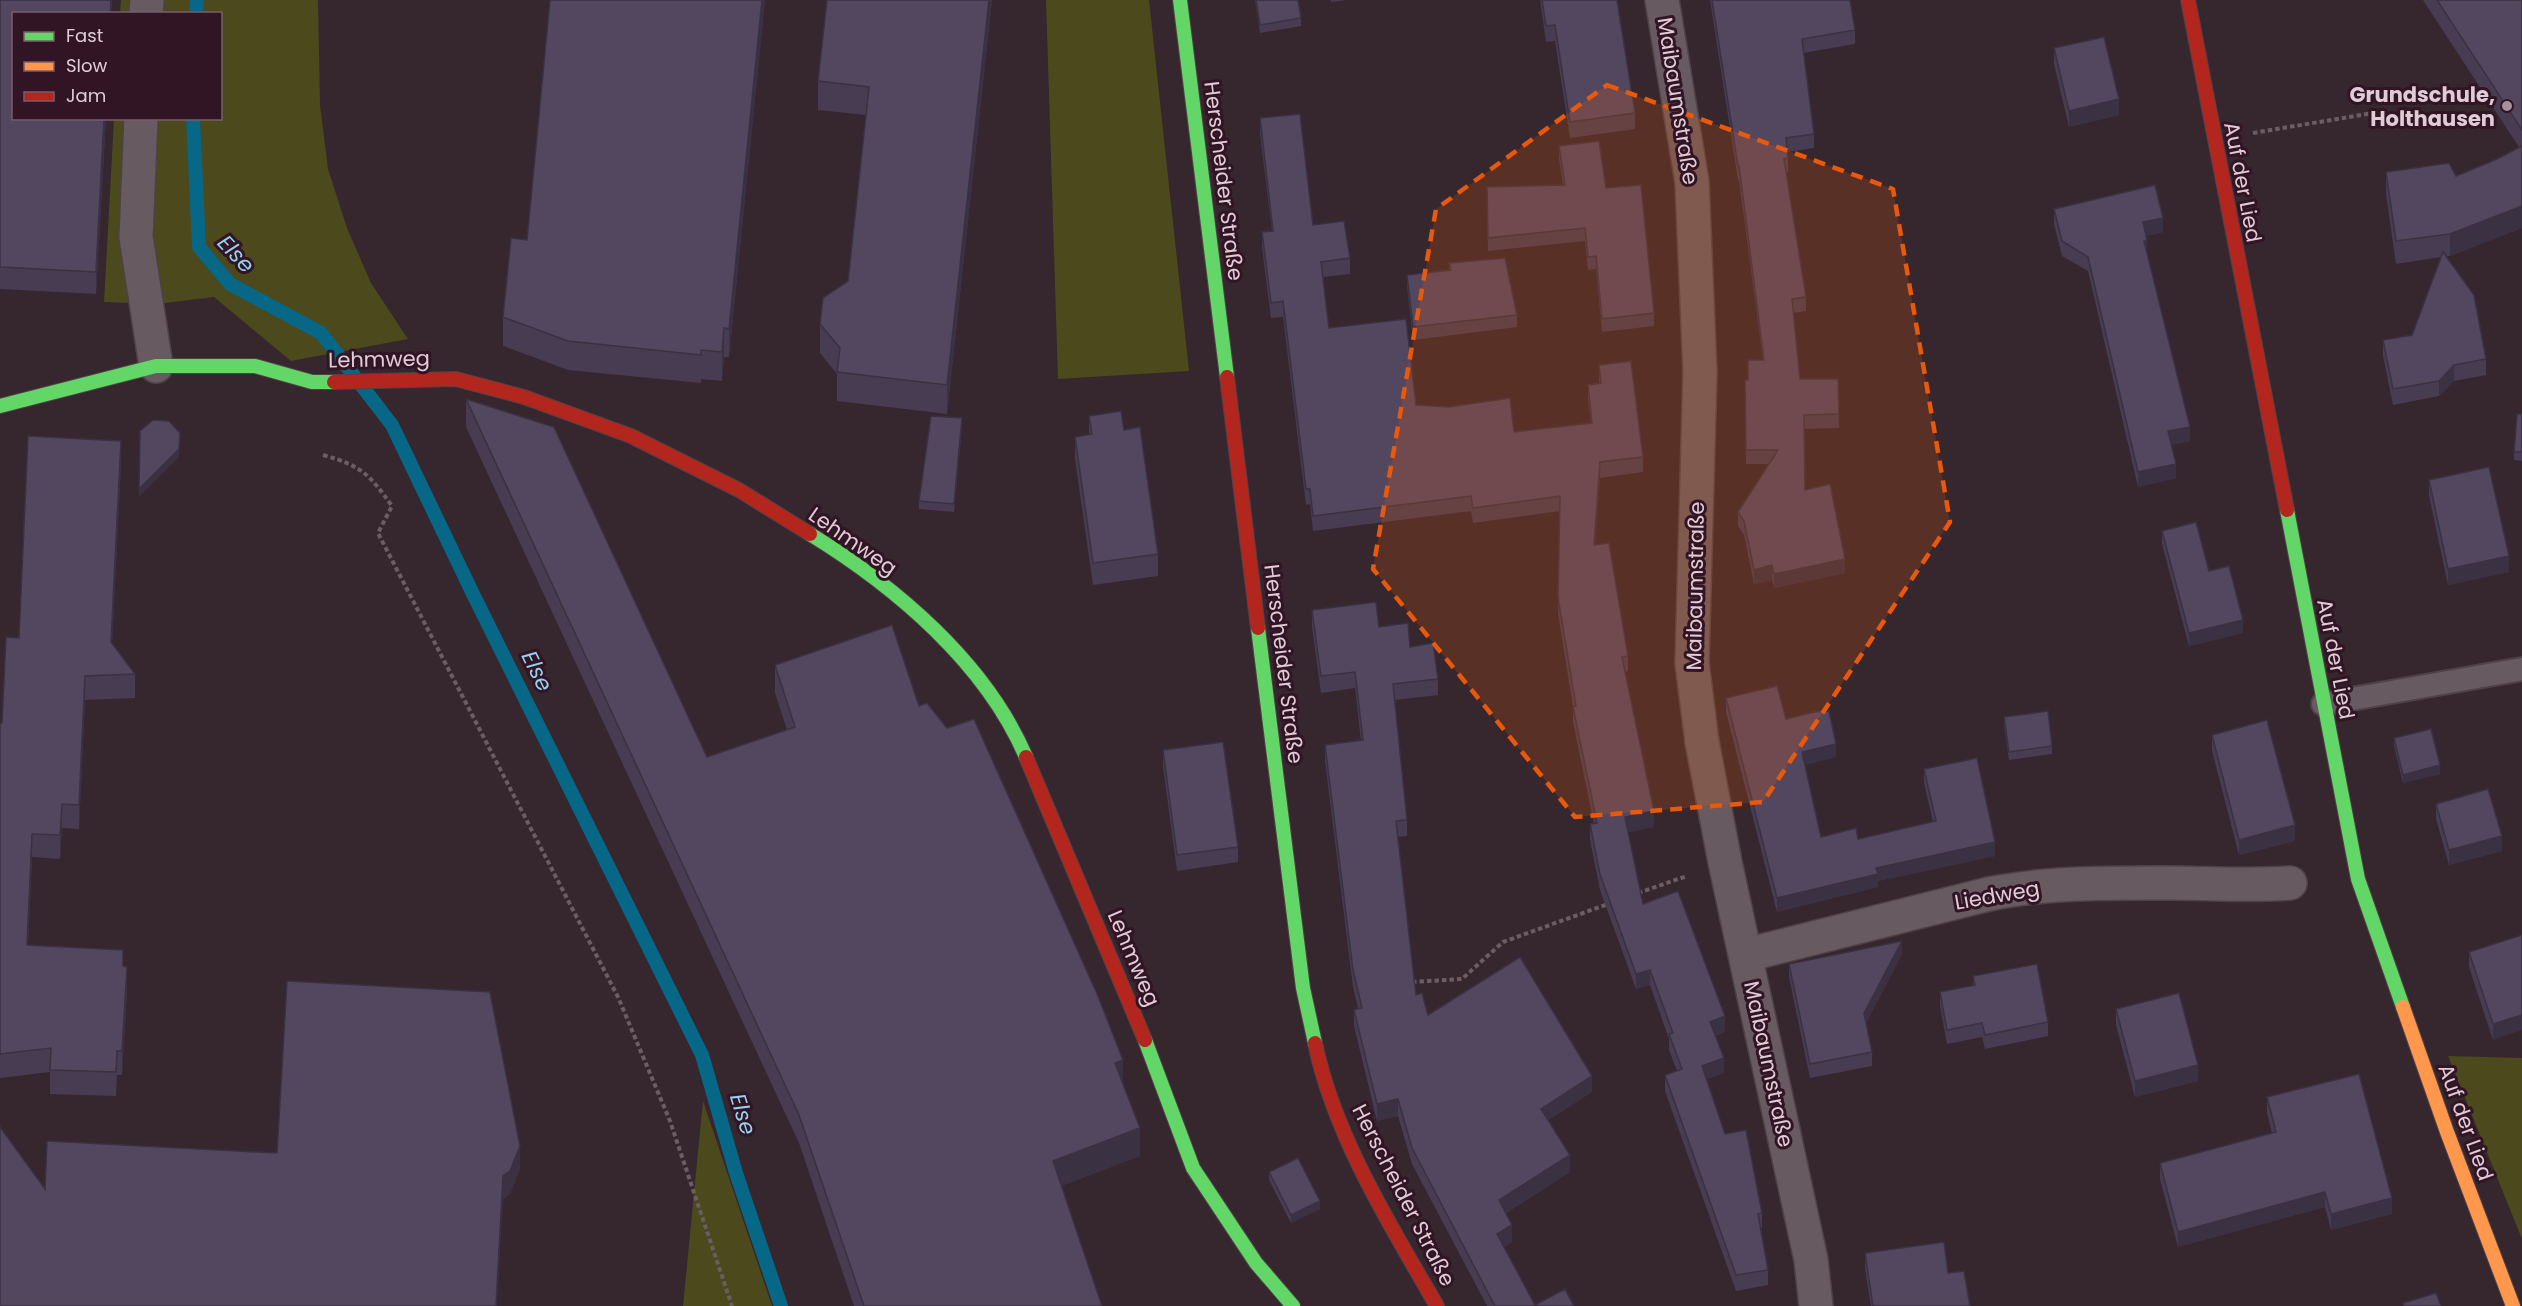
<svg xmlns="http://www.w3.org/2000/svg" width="2522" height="1306" font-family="Poppins,sans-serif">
<rect width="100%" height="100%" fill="#36262e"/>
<g fill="#4c491d">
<polygon points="121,0 318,0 320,105 328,169 347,228 371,283 408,339 291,361 214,297 157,304 104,302 114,119 220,118 220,14 120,13"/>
<polygon points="1046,0 1149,0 1189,371 1058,379"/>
<polygon points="2448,1056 2522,1058 2522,1239"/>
<polygon points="703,1101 772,1306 683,1306"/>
</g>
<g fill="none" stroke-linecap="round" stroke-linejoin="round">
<g stroke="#066786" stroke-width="14">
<polyline points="196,14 197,0"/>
<polyline points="193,118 199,247 230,284 321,333 392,425 473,594 702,1055 736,1173 781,1306"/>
</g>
<g stroke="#504149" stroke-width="26">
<polyline id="lane" points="2323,704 2522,669"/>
</g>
<g stroke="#504149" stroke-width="36">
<g id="street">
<polyline points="1662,0 1692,182 1700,372 1692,663 1702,742 1725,862 1811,1260 1816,1306"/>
<polyline points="146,14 147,0"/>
<polyline points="141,118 136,237 156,366"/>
<path d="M1746,955L1989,894C2048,882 2111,883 2171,883C2211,883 2250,886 2290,883"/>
</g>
</g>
<g stroke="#504149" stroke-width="16">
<g id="fast">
<polyline points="1180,0 1227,377"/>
<polyline points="0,406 156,366 255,366 312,382 334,382"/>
<polyline points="2287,510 2358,879 2403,1007"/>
<path d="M810,534C896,587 986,663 1026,757"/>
<polyline points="1258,628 1303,988 1315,1043"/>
<polyline points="1145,1040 1193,1168 1256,1263 1293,1306"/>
</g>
</g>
<g stroke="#504149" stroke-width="16">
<polyline id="slow" points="2403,1007 2447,1132 2513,1306"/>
</g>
<g stroke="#504149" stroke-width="16">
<g id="jam">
<polyline points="2188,0 2287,510"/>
<polyline points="1227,377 1258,628"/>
<polyline points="334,382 456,379 524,397 631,436 739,490 810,534"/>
<polyline points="1026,757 1145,1040"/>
<path d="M1315,1043C1334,1135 1390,1225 1437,1306"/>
</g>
</g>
<g stroke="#6a5e64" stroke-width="4" stroke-dasharray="4.5 3" stroke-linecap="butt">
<polyline points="2253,133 2379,112"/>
<path d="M323,455C362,466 369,474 392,506L378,533L618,997L670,1121L732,1306"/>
<polyline points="1638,893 1687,876"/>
<polyline points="1412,982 1462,979 1503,942 1608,904"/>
</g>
<use href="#lane" stroke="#675a60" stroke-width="22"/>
<use href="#street" stroke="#675a60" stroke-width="33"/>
<use href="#fast" stroke="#63d668" stroke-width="14"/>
<use href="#slow" stroke="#ff974d" stroke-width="14"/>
<use href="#jam" stroke="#b3261e" stroke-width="14"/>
</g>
<g fill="#473c52">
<polygon points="0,0 112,0 111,14 14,14 14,118 106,118 96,294 0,289"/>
<polygon points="765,0 729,357 724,357 722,381 701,379 701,383 568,370 503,346 503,317 527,240"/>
<polygon points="992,0 947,414 837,401 837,374 820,353 820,324 848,281 866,115 818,110 818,81"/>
<polygon points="1255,0 1298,0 1301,18 1301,26 1260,33"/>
<polygon points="1331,0 1347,0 1331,2"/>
<polygon points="1540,0 1617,0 1635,113 1635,129 1570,138 1555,41 1546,42"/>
<polygon points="1710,0 1850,0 1855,30 1855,44 1803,53 1814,134 1814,148 1788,152 1788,172 1786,173 1806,297 1806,311 1793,313 1800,379 1838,379 1839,428 1804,429 1805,490 1845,573 1774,588 1772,580 1754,584 1744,535 1738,526 1738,512 1769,464 1746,464 1745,380 1748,380 1763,360 1739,180 1738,180"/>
<polygon points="2423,0 2522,0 2522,228 2450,256 2446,256 2486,359 2486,375 2454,381 2439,396 2393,405 2383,356 2383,340 2412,335 2441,257 2396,264 2386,194 2386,172 2456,176 2497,159 2519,147"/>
<polygon points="2054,48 2119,115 2069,127 2054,64"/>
<polygon points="1260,118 1313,225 1350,258 1350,274 1323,277 1329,328 1416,405 1514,432 1591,423 1588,400 1588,385 1599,383 1599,365 1643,457 1643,472 1600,478 1595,545 1628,656 1628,671 1625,672 1654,827 1628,832 1643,904 1725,1032 1715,1036 1724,1073 1707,1079 1725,1134 1762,1213 1762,1228 1761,1228 1768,1270 1768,1285 1736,1291 1665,1091 1665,1075 1677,1071 1669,1050 1669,1039 1650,985 1636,989 1600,890 1590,840 1590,824 1594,824 1573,722 1573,707 1558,613 1560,511 1473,523 1471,511 1313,531 1310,504 1306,505 1283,317 1271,318 1262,248 1262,232 1272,231 1260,134"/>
<polygon points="1559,146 1606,188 1654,313 1654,326 1602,332 1596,269 1588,270 1585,241 1488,251 1487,187 1563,185 1559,159"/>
<polygon points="2054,209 2163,232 2146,236 2147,254 2190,441 2171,445 2176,478 2138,487 2088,271 2062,256 2054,224"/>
<polygon points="1449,263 1517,315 1517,327 1413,340 1407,287 1407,275 1449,270"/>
<polygon points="466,399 707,757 787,730 775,693 775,665 919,706 1123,1085 1140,1156 1061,1186 1102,1306 854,1306 799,1143 466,427"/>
<polygon points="2522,414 2522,461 2514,460 2514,452"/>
<polygon points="1089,416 1124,430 1158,554 1158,576 1093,585 1075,459 1075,437 1089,434"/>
<polygon points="962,427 954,512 919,509 919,501"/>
<polygon points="121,465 112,643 135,674 135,698 85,700 79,829 62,828 60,859 32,857 28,945 123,966 127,991 122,1075 117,1075 116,1096 50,1094 50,1072 0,1078 0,723 2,723 19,638"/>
<polygon points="2429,480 2509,572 2448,585 2429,496"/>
<polygon points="2162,531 2209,571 2243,633 2189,646 2162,544"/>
<polygon points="1312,610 1379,627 1410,647 1438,679 1438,695 1395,700 1407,820 1407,836 1398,837 1416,995 1428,1015 1592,1092 1548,1120 1570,1172 1506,1213 1512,1242 1504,1247 1535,1305 1574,1306 1487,1306 1412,1164 1398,1116 1377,1121 1354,1026 1354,1010 1358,1008 1353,987 1325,761 1325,745 1361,741 1355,688 1321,693 1312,627"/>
<polygon points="1726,698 1786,719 1836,757 1804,765 1821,837 1858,839 1933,822 1924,783 1924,769 1995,856 1878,881 1878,887 1777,912 1726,712"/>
<polygon points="2004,717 2052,746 2052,754 2009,760 2004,725"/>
<polygon points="2212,735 2295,841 2239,855 2212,751"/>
<polygon points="2394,738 2440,774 2403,783 2394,746"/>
<polygon points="1163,750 1238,847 1238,862 1177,871 1163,766"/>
<polygon points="2436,804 2502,851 2449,865 2436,819"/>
<polygon points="2522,935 2493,1040 2469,967 2469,952"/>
<polygon points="1902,954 1866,1023 1872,1052 1872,1066 1810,1078 1789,977 1789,964"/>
<polygon points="1973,976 2048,1022 2048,1036 1985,1049 1982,1037 1947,1044 1940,1006 1940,992 1973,986"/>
<polygon points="2116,1009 2198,1081 2135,1097 2116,1025"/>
<polygon points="2267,1097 2392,1214 2331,1230 2325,1207 2178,1247 2160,1179 2160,1163 2272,1133 2267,1113"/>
<polygon points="1269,1172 1320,1209 1291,1223 1269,1180"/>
<polygon points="1865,1253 1948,1273 1970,1306 1871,1306 1865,1269"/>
</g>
<g fill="#3a3142">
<polygon points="762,0 765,0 729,357 729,329"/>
<polygon points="989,0 992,0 947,414 947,385"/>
<polygon points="2119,99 2119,115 2069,127 2069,111"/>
<polygon points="104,118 106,118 96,294 96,272"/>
<polygon points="2522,206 2522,228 2450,256 2450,234"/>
<polygon points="2163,218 2163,232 2143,237 2143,222"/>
<polygon points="2147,240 2147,254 2144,241"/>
<polygon points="724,328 724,357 722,381 722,352"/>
<polygon points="2454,365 2454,381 2439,396 2439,381"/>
<polygon points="962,418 962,427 954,512 954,504"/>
<polygon points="2190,427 2190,441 2168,446 2168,431"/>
<polygon points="180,433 179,457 139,497 139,489"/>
<polygon points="121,441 121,465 111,666 111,642"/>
<polygon points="1600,462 1600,478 1594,560 1594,545"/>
<polygon points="2176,464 2176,478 2138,487 2138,472"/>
<polygon points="2509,556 2509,572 2448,585 2448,569"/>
<polygon points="1845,559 1845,573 1774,588 1774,574"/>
<polygon points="1772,565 1772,580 1754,584 1754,570"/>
<polygon points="2243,620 2243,633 2189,646 2189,633"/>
<polygon points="85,676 85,700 79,829 79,805"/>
<polygon points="1836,744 1836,757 1802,766 1802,752"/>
<polygon points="2440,765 2440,774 2403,783 2403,775"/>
<polygon points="62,804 62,828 60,859 60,835"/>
<polygon points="1654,811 1654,827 1625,833 1625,817"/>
<polygon points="2295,825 2295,841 2239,855 2239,840"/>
<polygon points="32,834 32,857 27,969 27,945"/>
<polygon points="2502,836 2502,851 2449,865 2449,850"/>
<polygon points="1995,842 1995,856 1878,881 1878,887 1777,912 1777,898 1876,868"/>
<polygon points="1902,941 1902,954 1864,1027 1864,1013"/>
<polygon points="127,967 127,991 122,1075 122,1051"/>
<polygon points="1650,970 1650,985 1636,989 1636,974"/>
<polygon points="2522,1015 2522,1030 2493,1040 2493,1024"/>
<polygon points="1725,1016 1725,1032 1710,1037 1710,1022"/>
<polygon points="1724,1058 1724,1073 1702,1081 1702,1066"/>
<polygon points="1123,1060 1123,1088 1115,1063"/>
<polygon points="2198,1065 2198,1081 2135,1097 2135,1081"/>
<polygon points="1592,1076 1592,1092 1541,1125 1541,1109"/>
<polygon points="1398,1099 1398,1116 1377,1121 1377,1104"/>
<polygon points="1140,1128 1140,1156 1053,1189 1053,1161"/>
<polygon points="520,1146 520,1170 510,1194 503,1200 497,1306 496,1306 503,1176"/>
<polygon points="1570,1155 1570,1172 1499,1217 1499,1200"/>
<polygon points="2325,1192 2325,1207 2178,1247 2178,1232"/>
<polygon points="2392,1198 2392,1214 2331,1230 2331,1214"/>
<polygon points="1320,1201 1320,1209 1291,1223 1291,1215"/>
<polygon points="1512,1225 1512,1242 1497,1251 1497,1234"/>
</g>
<g fill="#53465f" stroke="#3a3142" stroke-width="1.5">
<polygon points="0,0 111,0 110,14 14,14 14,118 104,118 96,272 0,267"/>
<polygon points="550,0 762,0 729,329 724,328 722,352 701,350 701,355 568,341 503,317 511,238 527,240"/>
<polygon points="827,0 989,0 947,385 837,372 840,348 820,324 823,298 848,281 869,87 818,81"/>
<polygon points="1256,0 1298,0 1301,18 1260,25"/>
<polygon points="1542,0 1617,0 1635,113 1570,122 1555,25 1546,26"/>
<polygon points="1712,0 1850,0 1855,30 1802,39 1814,134 1786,138 1788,158 1784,159 1806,297 1792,299 1800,379 1838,379 1839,414 1804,415 1805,490 1830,484 1845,559 1774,574 1772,565 1754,570 1744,521 1738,512 1778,450 1746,450 1745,380 1748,380 1748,360 1764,360 1739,166 1738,166"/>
<polygon points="2437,0 2522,0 2522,130"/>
<polygon points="2104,37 2119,99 2069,111 2054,48"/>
<polygon points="1300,114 1313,225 1344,221 1350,258 1321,262 1329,328 1406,319 1416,405 1449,407 1510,398 1514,432 1592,423 1588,385 1601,383 1599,365 1631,361 1643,457 1600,462 1594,545 1609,543 1628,656 1622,657 1654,811 1625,817 1643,904 1678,891 1725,1016 1710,1022 1724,1058 1702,1066 1725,1134 1746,1130 1762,1213 1758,1214 1768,1270 1736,1275 1665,1075 1682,1069 1669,1034 1673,1033 1650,970 1636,974 1600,874 1590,824 1597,823 1573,707 1576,706 1558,597 1560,496 1473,508 1471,496 1313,516 1310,489 1306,489 1283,301 1271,303 1262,232 1273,231 1260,118"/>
<polygon points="1599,141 1606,188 1641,185 1654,313 1602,319 1596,256 1588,257 1585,228 1488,238 1487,187 1565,185 1559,146"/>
<polygon points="2522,146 2522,206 2450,234 2396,241 2386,172 2449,163 2456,176 2497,159"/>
<polygon points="2155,185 2163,218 2143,222 2147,240 2144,241 2190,427 2168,431 2176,464 2138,472 2088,257 2062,241 2054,209"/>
<polygon points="2443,252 2474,295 2486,359 2454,365 2439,381 2393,389 2383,340 2412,335"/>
<polygon points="1505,258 1517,315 1413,327 1407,275 1451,270 1449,263"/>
<polygon points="466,399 554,427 707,757 795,727 775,665 892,625 919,706 927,703 947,728 974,719 1098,996 1123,1060 1115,1063 1140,1128 1053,1161 1102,1306 864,1306 799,1115"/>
<polygon points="1121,411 1124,430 1140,427 1158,554 1093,563 1075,437 1092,434 1089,416"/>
<polygon points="2517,414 2522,414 2522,452 2514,452"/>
<polygon points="931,416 962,418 954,504 919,501"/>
<polygon points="153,420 169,421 180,433 179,449 139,489 140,431"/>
<polygon points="28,436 121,441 111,642 135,674 85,676 79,805 62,804 60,835 32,834 27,945 123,950 123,966 127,967 122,1051 117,1051 116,1072 50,1070 51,1048 0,1054 0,723 2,723 6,637 19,638"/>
<polygon points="2489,467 2509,556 2448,569 2429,480"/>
<polygon points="2196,522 2209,571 2229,566 2243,620 2189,633 2162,531"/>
<polygon points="1376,602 1379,627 1408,623 1410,647 1433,643 1438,679 1393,684 1407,820 1396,821 1416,995 1422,993 1428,1015 1520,957 1592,1076 1541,1109 1570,1155 1499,1200 1512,1225 1497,1234 1535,1305 1565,1289 1574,1306 1495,1306 1412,1148 1398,1099 1377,1104 1354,1010 1362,1008 1353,970 1325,745 1363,740 1355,672 1321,676 1312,610"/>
<polygon points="1777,686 1786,719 1814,712 1829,711 1836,744 1802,752 1821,837 1856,828 1858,839 1936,821 1924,769 1977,758 1995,842 1876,868 1878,874 1777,898 1726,698"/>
<polygon points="2048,711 2052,746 2009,752 2004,717"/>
<polygon points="2267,720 2295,825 2239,840 2212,735"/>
<polygon points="2431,729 2440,765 2403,775 2394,738"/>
<polygon points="1223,742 1238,847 1177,855 1163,750"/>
<polygon points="2488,789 2502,836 2449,850 2436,804"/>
<polygon points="2522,935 2522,1015 2493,1024 2469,952"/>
<polygon points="1902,941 1864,1013 1872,1052 1810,1064 1789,964"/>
<polygon points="2037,964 2048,1022 1985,1035 1982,1023 1947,1030 1940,992 1975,985 1973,976"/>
<polygon points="287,981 490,992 520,1146 510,1171 503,1176 496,1306 0,1306 0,1127 45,1189 47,1141 277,1153"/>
<polygon points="2179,993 2198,1065 2135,1081 2116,1009"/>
<polygon points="2359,1074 2392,1198 2331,1214 2325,1192 2178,1232 2160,1163 2276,1132 2267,1097"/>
<polygon points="1298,1158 1320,1201 1291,1215 1269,1172"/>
<polygon points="1944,1242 1948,1273 1964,1271 1970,1306 1873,1306 1865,1253"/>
<polygon points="2436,1293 2441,1306 2404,1306 2403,1303"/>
</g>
<path fill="#e8590c" fill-opacity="0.2" stroke="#e8590c" stroke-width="4.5" stroke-dasharray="12 8" stroke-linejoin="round" d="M1607,85L1893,189L1950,522L1763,802L1575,817L1373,569L1436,209Z"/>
<circle fill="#a5929b" stroke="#321525" stroke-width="2" cx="2507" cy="106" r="6"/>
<g text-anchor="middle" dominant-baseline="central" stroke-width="6" stroke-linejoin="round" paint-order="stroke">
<g font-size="21" font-weight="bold" fill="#e1ccd6" stroke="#321525" text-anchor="end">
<text x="2495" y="94">Grundschule,<tspan x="2495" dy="24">Holthausen</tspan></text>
</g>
<g font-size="21" fill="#e1ccd6" stroke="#321525">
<text transform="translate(1678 101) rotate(81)">Maibaumstraße</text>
<text transform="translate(1224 181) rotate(83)">Herscheider Straße</text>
<text transform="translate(2243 182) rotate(79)">Auf der Lied</text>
<text transform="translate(379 359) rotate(-1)">Lehmweg</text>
<text transform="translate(853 541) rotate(35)">Lehmweg</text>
<text transform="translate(1695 586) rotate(-89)">Maibaumstraße</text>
<text transform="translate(2336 659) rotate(79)">Auf der Lied</text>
<text transform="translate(1284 664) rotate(83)">Herscheider Straße</text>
<text transform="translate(1997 895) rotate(-10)">Liedweg</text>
<text transform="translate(1134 958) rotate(67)">Lehmweg</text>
<text transform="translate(1769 1064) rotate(78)">Maibaumstraße</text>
<text transform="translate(2466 1122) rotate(70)">Auf der Lied</text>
<text transform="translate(1404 1195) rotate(63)">Herscheider Straße</text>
</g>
<g font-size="22" font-style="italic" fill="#91d2ef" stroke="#321525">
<text transform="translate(236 254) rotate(47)">Else</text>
<text transform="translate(537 671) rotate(64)">Else</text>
<text transform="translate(743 1114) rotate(73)">Else</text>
</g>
</g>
<rect x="12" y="12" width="210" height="108" fill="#321525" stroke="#785e6c" stroke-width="1.5"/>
<rect x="24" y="32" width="30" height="9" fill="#63d668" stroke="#785e6c" stroke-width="1.5"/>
<text x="66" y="42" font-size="18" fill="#e1ccd6">Fast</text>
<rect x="24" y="62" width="30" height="9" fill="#ff974d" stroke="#785e6c" stroke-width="1.5"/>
<text x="66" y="72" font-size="18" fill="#e1ccd6">Slow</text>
<rect x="24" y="92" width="30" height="9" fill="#b3261e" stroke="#785e6c" stroke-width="1.5"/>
<text x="66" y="102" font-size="18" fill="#e1ccd6">Jam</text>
</svg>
